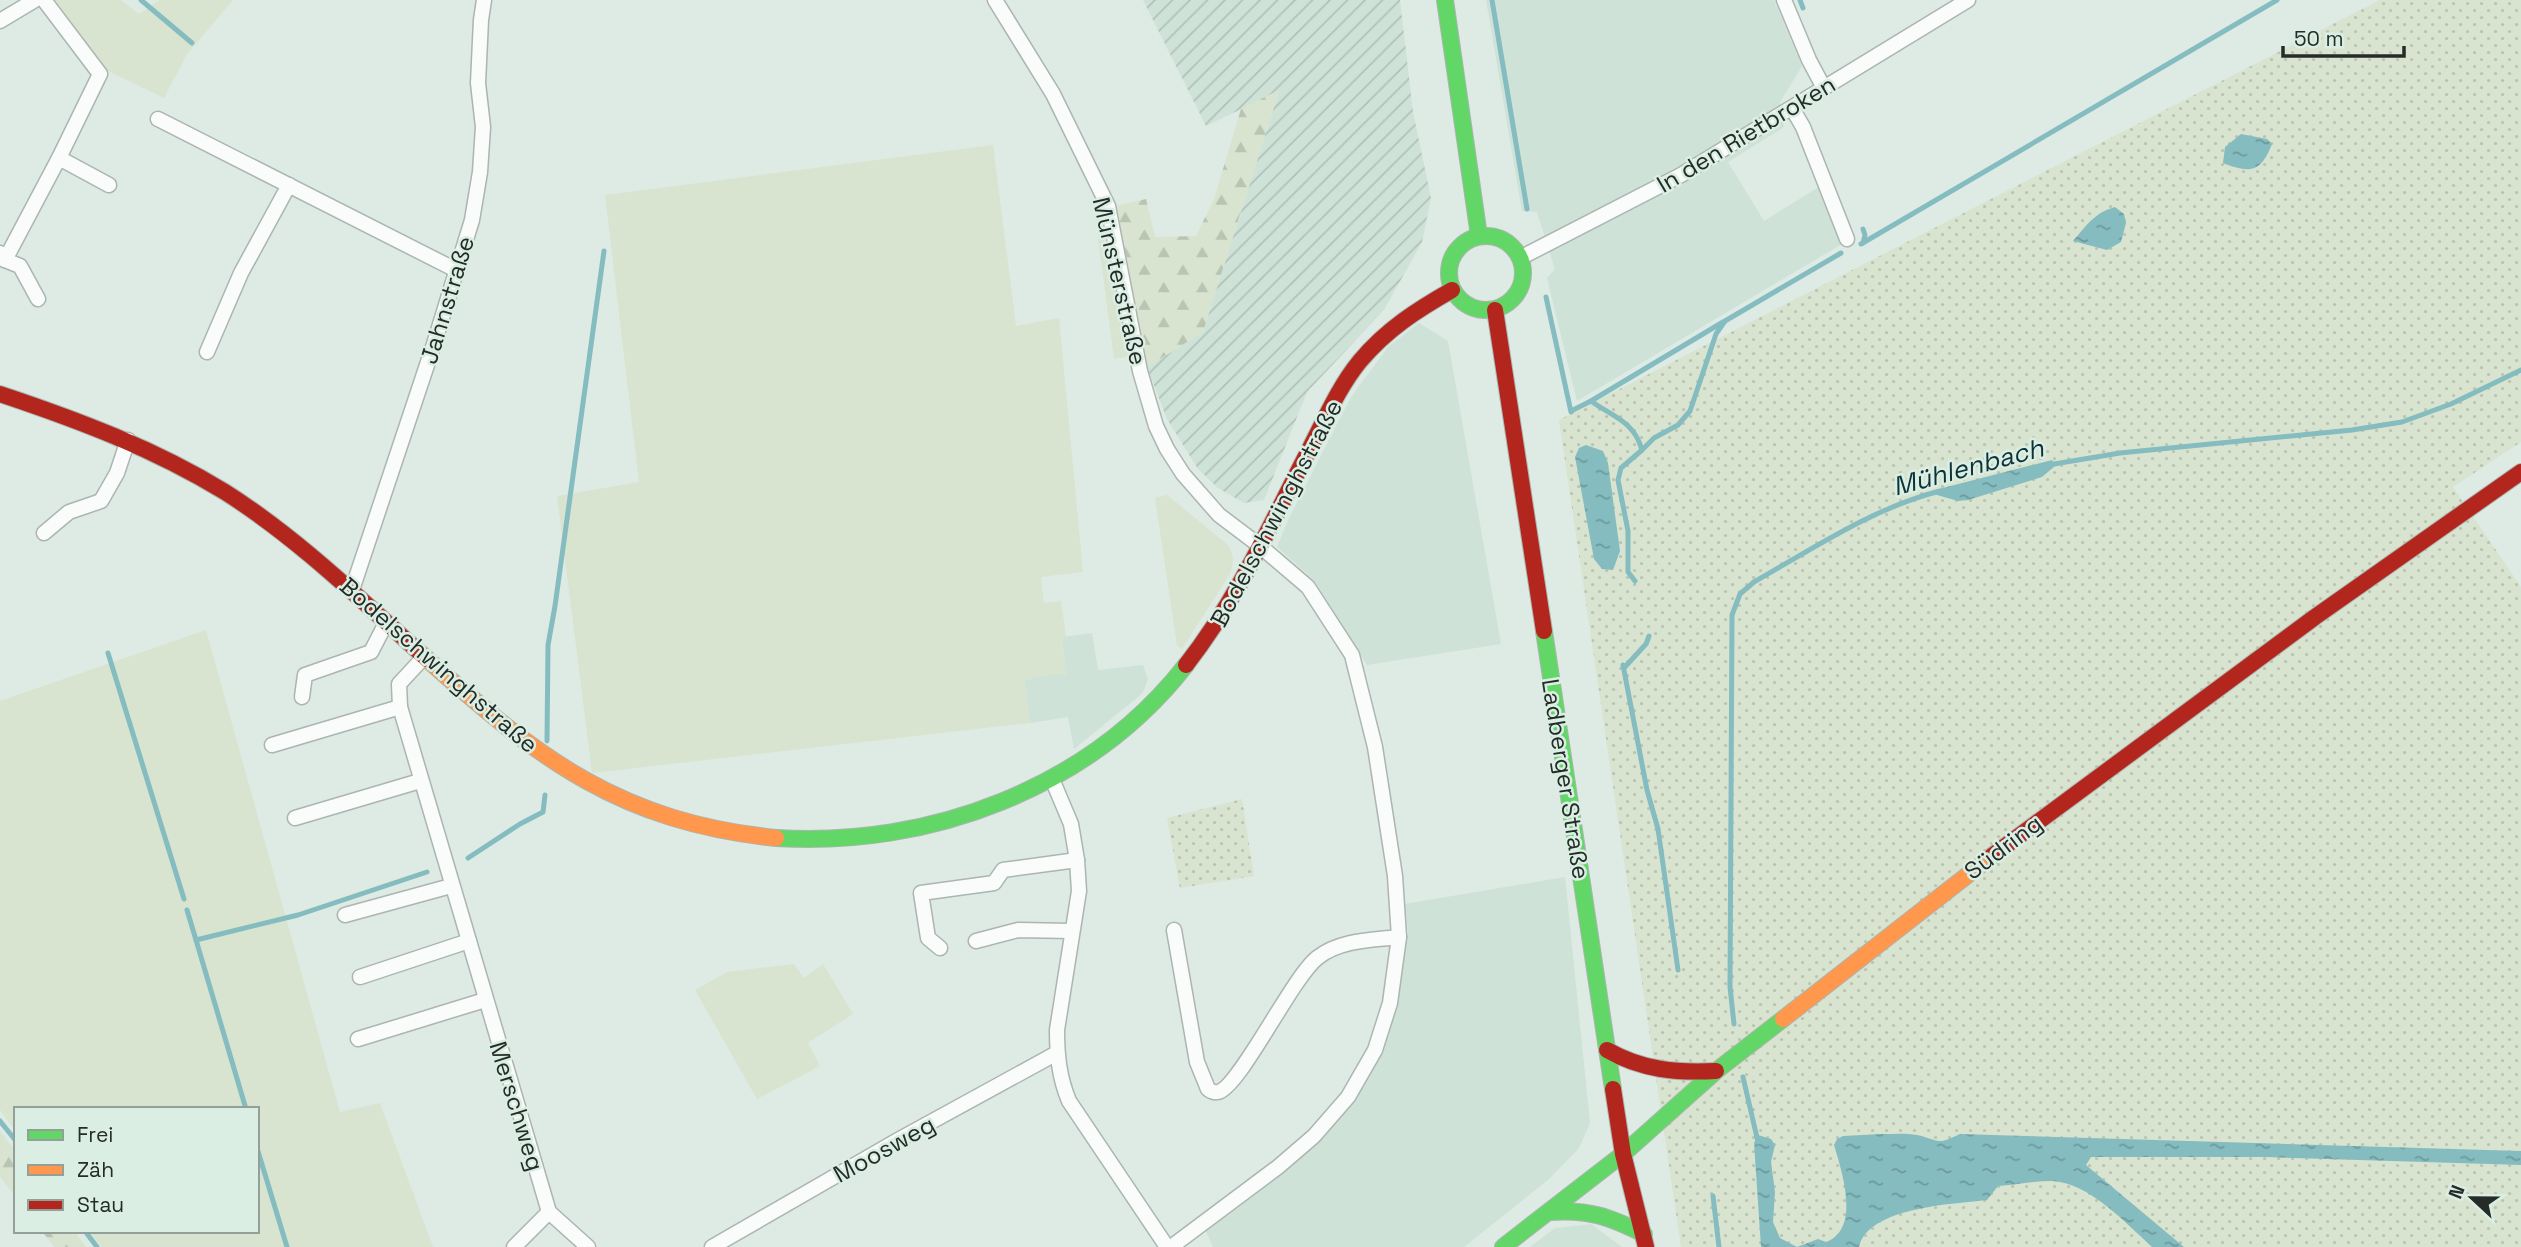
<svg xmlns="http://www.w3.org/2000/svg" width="2521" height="1247" font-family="'Space Grotesk',sans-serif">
<defs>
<pattern id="industrial-furrows" width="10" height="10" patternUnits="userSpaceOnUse" patternTransform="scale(1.75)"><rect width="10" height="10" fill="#cee2d8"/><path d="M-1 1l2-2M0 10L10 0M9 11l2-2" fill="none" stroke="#b1c2b9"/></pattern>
<pattern id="forest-firs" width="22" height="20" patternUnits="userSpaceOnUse" patternTransform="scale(1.75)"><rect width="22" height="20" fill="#d8e4cf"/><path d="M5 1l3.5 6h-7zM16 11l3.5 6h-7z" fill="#b9c4b2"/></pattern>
<pattern id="park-dots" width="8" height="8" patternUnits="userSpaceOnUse" patternTransform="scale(1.75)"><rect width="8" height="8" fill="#d8e4cf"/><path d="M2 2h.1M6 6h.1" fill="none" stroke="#b9c4b2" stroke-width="1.8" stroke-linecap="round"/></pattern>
<pattern id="water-ripples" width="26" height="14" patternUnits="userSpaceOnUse" patternTransform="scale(1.75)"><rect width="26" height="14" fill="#84bcc0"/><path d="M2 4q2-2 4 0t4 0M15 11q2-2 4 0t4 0" fill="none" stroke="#6c999c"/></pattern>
</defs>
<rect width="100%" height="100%" fill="#deeae4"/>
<g fill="#cee2d8">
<polygon points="1486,0 1774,0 1802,66 1780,102 1784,127 1728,162 1764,221 1819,187 1842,244 1577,401 1547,278 1555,269 1537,212 1522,211"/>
<polygon points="1419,323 1448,341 1501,644 1367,665 1315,581 1277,547 1289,518 1351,397 1388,347"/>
<polygon points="1092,633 1098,670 1143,665 1148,679 1143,692 1138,697 1074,749 1068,717 1030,723 1024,680 1046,675 1066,675 1062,637"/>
<polygon points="1565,877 1590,1123 1579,1148 1549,1179 1464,1247 1213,1247 1205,1229 1355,1097 1389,1035 1408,933 1405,904"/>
<polygon points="1591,1224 1622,1247 1530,1247 1555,1228"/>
</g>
<polygon fill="url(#industrial-furrows)" points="1143,0 1400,0 1413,112 1431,198 1422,242 1384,310 1307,392 1264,500 1244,503 1218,488 1198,469 1167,419 1147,367 1203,332 1279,91 1206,126"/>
<g fill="#d8e4cf">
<polygon points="50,0 121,0 139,14 160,0 233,0 187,54 164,98 100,67"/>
<polygon points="993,145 1016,326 1059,318 1083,572 1041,577 1044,603 1061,601 1066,637 1062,638 1066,675 1046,675 1024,680 1030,723 592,773 557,496 639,482 605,195"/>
<polygon points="1095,215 1103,233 1130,356 1114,359"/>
<path d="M1167,495L1229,546C1235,558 1234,565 1228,577L1182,649L1177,646L1155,498Z"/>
<polygon points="206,630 340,1112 380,1103 433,1247 101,1247 89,1231 257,1231 257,1109 16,1109 16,1132 0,1110 0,701"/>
<polygon points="794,964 804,978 823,964 853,1014 808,1043 820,1066 757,1099 695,990 727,972"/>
</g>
<g fill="url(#forest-firs)">
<polygon points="1279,90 1203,332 1147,367 1116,206 1146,199 1155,237 1196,236 1214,199 1241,109"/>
<polygon points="0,1131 16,1152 16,1197 0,1177"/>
<polygon points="42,1231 74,1231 86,1247 54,1247"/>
</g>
<g fill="url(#park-dots)">
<polygon points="2380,0 2521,0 2521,442 2453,487 2521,587 2521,1247 1681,1247 1559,420"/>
<polygon points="1242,799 1254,876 1180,888 1167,818"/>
</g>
<g fill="url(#water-ripples)">
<path d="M2241,134L2267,139L2272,144C2261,172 2251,174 2223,163L2225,147Z"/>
<path d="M2115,207L2124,214L2126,223L2121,242L2107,250L2073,241C2087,225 2094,213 2115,207Z"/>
<polygon points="1586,445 1603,451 1608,463 1620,551 1613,570 1602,569 1594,559 1575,457 1579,448"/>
<polygon points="2052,460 2055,466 2042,477 1968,500 1958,501 1937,495 1935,490"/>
<path d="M1882,1134C1893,1134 1906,1133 1917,1135C1940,1140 1935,1146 1960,1134L2521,1151V1165L2266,1157H2091L2086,1165L2184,1247H2152C2127,1224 2088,1182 2052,1181C2034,1181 2015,1185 1998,1186L1987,1200C1954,1204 1868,1207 1859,1247H1761L1754,1143L1758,1135L1771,1139L1775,1145L1771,1162L1775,1192L1773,1222L1780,1238L1797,1247L1818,1239L1826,1242C1861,1229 1842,1172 1834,1145L1837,1139L1843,1136Z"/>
</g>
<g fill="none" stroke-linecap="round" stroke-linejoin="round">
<g stroke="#84bcc0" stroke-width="5">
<polyline points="141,0 192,43"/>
<polyline points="1492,0 1527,209"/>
<polyline points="1800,0 1803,8"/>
<polyline points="1863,243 1865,235 1863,229"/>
<polyline points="1861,244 2277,0"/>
<polyline points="1546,297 1571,412 1572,411"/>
<polyline points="1591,401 1723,322"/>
<path d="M1573,410L1591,401C1613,417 1634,421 1642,450L1621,468L1618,480L1628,531V572L1635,581"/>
<polyline points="1642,450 1654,438 1678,425 1690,411 1716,334 1725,321 1841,253"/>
<polyline points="2048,465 2120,453 2352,430 2402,422 2451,404 2521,370"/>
<polyline points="108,653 184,899"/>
<polyline points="1623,665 1647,790 1658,829 1678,970"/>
<polyline points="1624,668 1646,644 1649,636"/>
<polyline points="547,741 548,645 555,606 604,251"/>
<polyline points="468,858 520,824 543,812 545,795"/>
<polyline points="187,910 196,940"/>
<path d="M1734,1024L1730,987L1732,615L1740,594L1754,582C1814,548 1873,508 1940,491"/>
<polyline points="1743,1077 1758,1142"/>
<polyline points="246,1109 196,940 298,915 427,872"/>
<polyline points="0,1121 16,1141"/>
<polyline points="257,1148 287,1247"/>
<polyline points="1713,1196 1719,1247"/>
<polyline points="85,1231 97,1247"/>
</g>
<g stroke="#acb5b0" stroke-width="17">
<g id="street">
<polyline points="995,0 1053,94 1108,206 1140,371 1156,426 1167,449 1183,474 1219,515 1260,546 1308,587 1352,655 1375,747 1395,876 1399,937 1390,1003 1375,1050 1348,1097 1314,1136 1278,1167 1171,1247"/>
<polyline points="1784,0 1809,60 1824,88"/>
<polyline points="0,21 35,0"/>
<polyline points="1792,108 1803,127 1847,239"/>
<polyline points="158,119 456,270"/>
<polyline points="59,158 109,185"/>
<polyline points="0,253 5,260 59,158 100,74 44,0"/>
<polyline points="1520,258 1681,175 1968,0"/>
<polyline points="5,260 20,266 38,299"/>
<polyline points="207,352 241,273 289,185"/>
<polyline points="44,533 69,512 101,501 117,473 128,440"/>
<polyline points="352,590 434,344 472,220 480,172 483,127 478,83 481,20 484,0"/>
<polyline points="424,657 399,684 400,707 549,1212 588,1247"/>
<polyline points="302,697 305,675 371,652 386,623"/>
<polyline points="272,745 400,707"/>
<path d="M1052,779L1071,824L1077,860L1079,891L1057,1030C1057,1055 1059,1077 1069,1101L1167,1247"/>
<polyline points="295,818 420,781"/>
<polyline points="345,915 451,886"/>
<path d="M1174,930L1197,1062L1208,1089C1211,1091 1213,1093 1218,1092C1239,1088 1292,978 1317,958C1339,940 1372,940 1399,937"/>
<polyline points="976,941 1018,930 1072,931"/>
<polyline points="940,948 928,938 921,893 994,883 1003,870 1077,860"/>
<polyline points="360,977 469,941"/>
<polyline points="358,1039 485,1000"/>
<polyline points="514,1247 549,1212"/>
<polyline points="712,1247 898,1140 1057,1053"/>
</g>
</g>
<g stroke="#acb5b0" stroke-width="18">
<g id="fast">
<polyline points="1445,0 1479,236"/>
<circle cx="1486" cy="273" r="37"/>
<polyline points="1544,631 1613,1089"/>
<path d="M776,838C929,848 1090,788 1186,665"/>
<path d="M1550,1212C1589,1209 1610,1217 1644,1234"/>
<polyline points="1503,1247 1623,1154 1716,1071 1783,1019"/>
</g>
</g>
<g stroke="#acb5b0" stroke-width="18">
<g id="slow">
<path d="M427,659C540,760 621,822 776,838"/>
<polyline points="1783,1019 1992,856"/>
</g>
</g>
<g stroke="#acb5b0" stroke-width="18">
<g id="jam">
<polyline points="1495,310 1544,631"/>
<path d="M0,394C78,420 155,449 225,492C299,539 362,601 427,659"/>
<path d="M1186,665C1236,601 1268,530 1305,458C1322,426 1337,389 1360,361C1387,329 1417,310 1452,290"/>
<polyline points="1992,856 2315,617 2521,472"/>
<path d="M1607,1050C1642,1070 1676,1073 1716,1071"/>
<polyline points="1613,1089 1623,1154 1646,1247"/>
</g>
</g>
<use href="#street" stroke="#fafcfb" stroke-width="14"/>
<use href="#fast" stroke="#63d668" stroke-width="16"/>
<use href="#slow" stroke="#ff974d" stroke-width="16"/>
<use href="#jam" stroke="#b3261e" stroke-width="16"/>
</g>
<g text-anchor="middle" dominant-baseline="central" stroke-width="5" stroke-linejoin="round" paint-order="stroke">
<g font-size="24" fill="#252c28" stroke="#daeee4">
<text transform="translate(1746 134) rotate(-31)">In den Rietbroken</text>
<text transform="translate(1120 281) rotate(77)">Münsterstraße</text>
<text transform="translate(447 300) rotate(-73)">Jahnstraße</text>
<text transform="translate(1276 513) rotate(-62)">Bodelschwinghstraße</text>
<text transform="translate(439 665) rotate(41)">Bodelschwinghstraße</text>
<text transform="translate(1566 779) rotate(81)">Ladberger Straße</text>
<text transform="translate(2003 847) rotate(-37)">Südring</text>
<text transform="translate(517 1106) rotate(73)">Merschweg</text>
<text transform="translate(884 1149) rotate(-29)">Moosweg</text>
</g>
<g font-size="26" font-style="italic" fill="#0d3338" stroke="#daeee4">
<text transform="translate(1968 467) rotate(-15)">Mühlenbach</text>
</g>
</g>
<rect x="14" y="1107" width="245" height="126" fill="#daeee4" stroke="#92a099" stroke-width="2"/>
<rect x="28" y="1130" width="35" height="10" fill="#63d668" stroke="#92a099" stroke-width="2"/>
<text x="77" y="1142" font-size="21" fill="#252c28">Frei</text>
<rect x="28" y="1165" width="35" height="10" fill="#ff974d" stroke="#92a099" stroke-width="2"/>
<text x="77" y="1177" font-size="21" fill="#252c28">Zäh</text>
<rect x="28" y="1200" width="35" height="10" fill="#b3261e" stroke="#92a099" stroke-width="2"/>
<text x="77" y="1212" font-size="21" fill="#252c28">Stau</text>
<g transform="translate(2472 1198) rotate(292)" stroke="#daeee4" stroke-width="5" paint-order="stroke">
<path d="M0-5L12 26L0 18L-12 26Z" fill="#252c28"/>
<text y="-10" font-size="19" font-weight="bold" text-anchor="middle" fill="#252c28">N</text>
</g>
<path d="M2283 46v10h121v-10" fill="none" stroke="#252c28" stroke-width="3.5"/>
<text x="2294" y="46" font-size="21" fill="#252c28" stroke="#daeee4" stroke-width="5" paint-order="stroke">50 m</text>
</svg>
